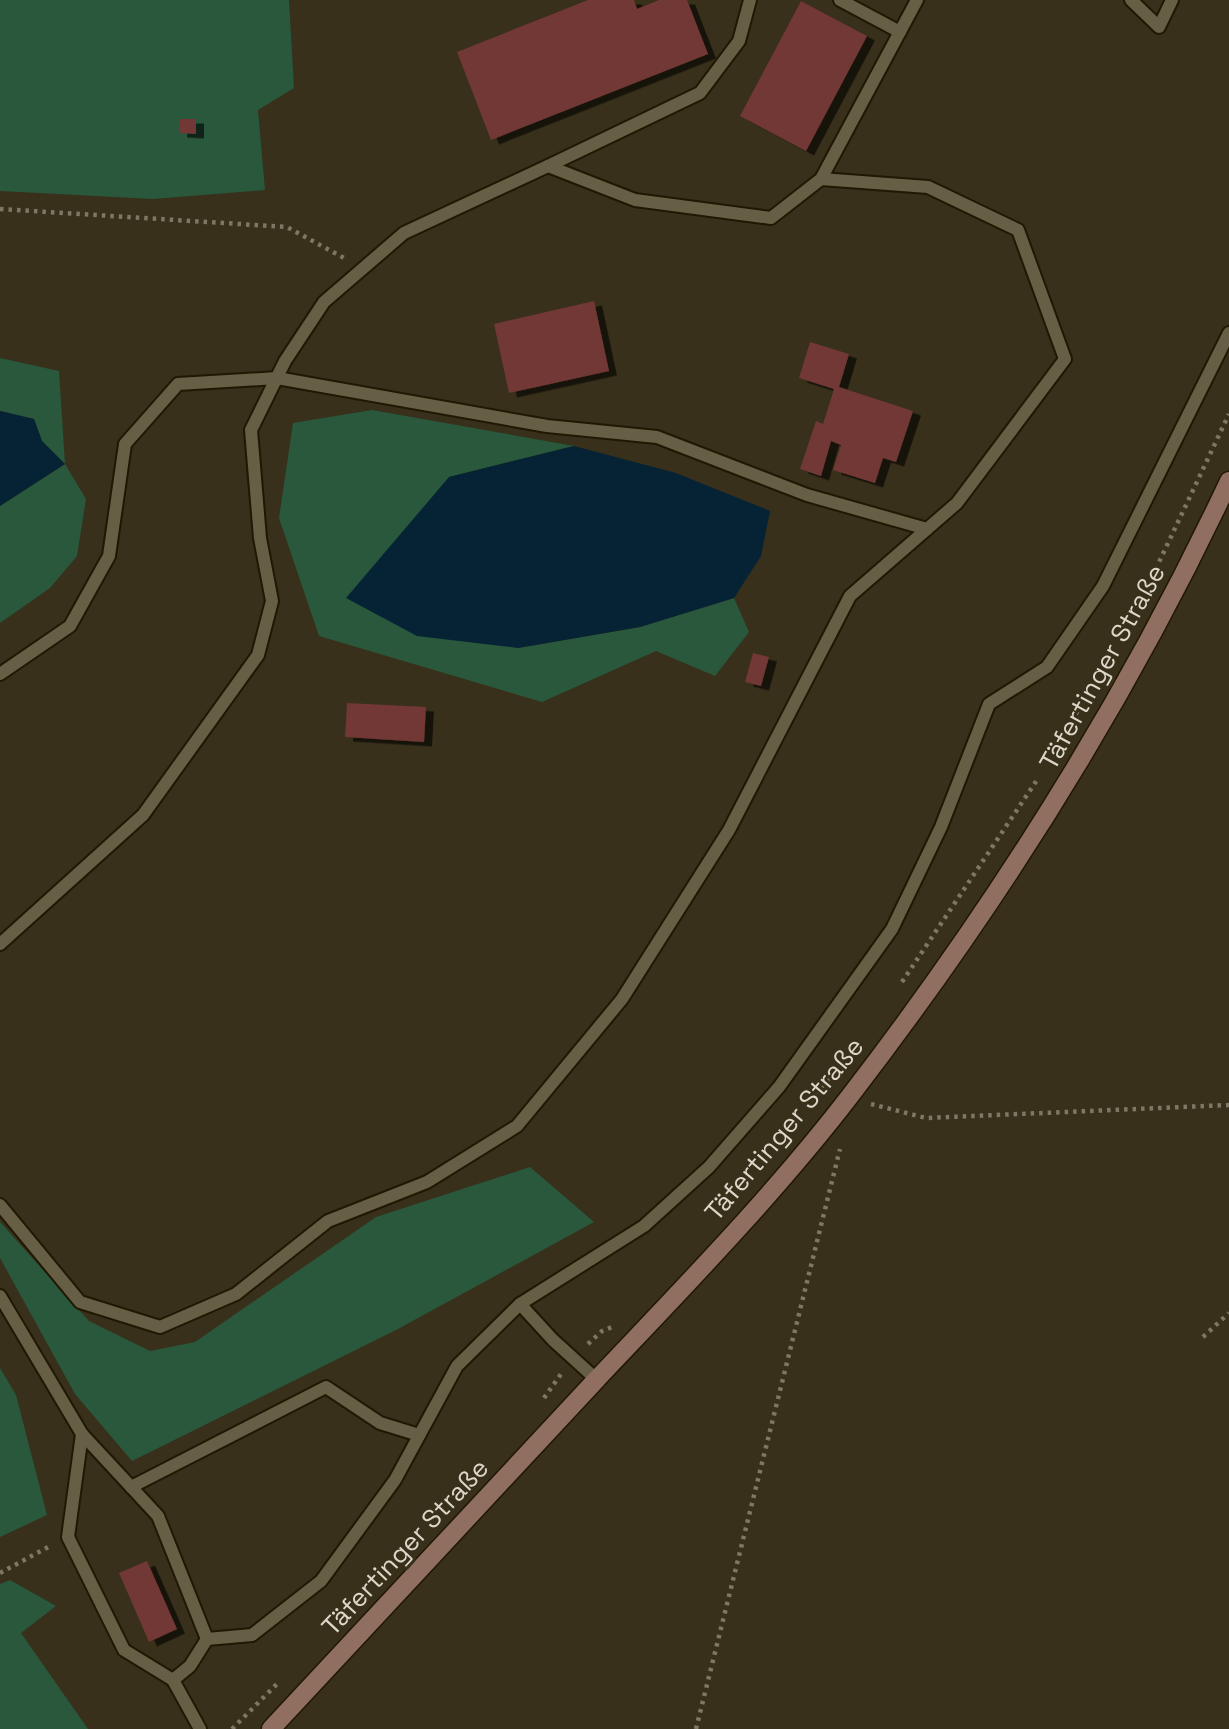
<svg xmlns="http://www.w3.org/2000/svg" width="1229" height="1729" font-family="'Space Grotesk',sans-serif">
<defs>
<filter id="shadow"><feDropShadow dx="8" dy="4.5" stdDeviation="0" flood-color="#0009"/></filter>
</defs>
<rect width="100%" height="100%" fill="#38301a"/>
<g fill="#29583c">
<polygon points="0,0 289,0 294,88 258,110 265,190 153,199 0,191"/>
<polygon points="0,358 59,371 65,464 86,499 77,556 50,588 0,623 0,506 65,464 42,441 34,419 0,411"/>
<polygon points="372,410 574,446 449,477 518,648 640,627 734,598 749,632 715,676 656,651 542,702 319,636 279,518 293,423"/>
<polygon points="530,1167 594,1222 398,1329 132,1461 75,1394 0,1258 0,1222 89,1321 150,1351 195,1342 376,1217"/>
<polygon points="0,1368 16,1395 47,1515 0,1537"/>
<polygon points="10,1580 56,1606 21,1633 88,1729 0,1729 0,1584"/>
</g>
<g fill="#052335">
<polygon points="0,411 34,419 42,441 65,464 0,506"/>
<polygon points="574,446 676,473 770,511 761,556 734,598 640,627 518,648 417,636 346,598 449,477"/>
</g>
<g fill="#713734" filter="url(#shadow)">
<polygon points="588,0 634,0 637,9 659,0 687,0 708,54 491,140 457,52"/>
<polygon points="801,1 867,36 806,151 740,116"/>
<polygon points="180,119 196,119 196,134 179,133"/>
<polygon points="594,301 609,371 509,393 494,324"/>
<polygon points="810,342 849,354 839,387 913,411 896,462 883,458 875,483 833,470 841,445 831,441 821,476 800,469 816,421 823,424 834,389 799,378"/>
<polygon points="753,653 769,657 761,686 745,682"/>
<polygon points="347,703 426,707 424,742 345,737"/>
<polygon points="147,1561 177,1629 149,1642 119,1573"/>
</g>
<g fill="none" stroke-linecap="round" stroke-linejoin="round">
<g stroke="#201803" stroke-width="16">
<g id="lane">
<polyline points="840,0 900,32"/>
<polyline points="1131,0 1159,27 1172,0"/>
<polyline points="548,166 700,93 739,41 750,0"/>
<polyline points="0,674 70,626 109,556 125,444 178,384 277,378 547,426 657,437 807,495 927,529"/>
<polyline points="0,944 143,815 258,655 272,601 260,538 251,430 285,361 324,302 404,233 548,166 635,200 771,218 821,179 917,0"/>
<polyline points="0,1205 80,1302 160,1327 236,1294 328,1221 427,1182 517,1126 622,999 729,830 850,596 957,503 1065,359 1018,230 928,187 821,179"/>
<polyline points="0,1296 82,1434 158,1516 207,1639 190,1666 173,1680 200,1729"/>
<polyline points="520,1304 644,1226 709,1167 779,1087 892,929 941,827 989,704 1047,667 1103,586 1229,333"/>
<polyline points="82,1434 68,1537 124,1650 173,1680"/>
<polyline points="131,1487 326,1387 380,1423 419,1435"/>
<polyline points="207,1639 252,1635 321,1581 395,1480 457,1366 520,1304 553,1340 596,1379"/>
</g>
</g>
<g stroke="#201803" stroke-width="21">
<path id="secondary" d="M271,1729C380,1613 487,1496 596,1380C683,1288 773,1196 850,1096C997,905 1127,699 1229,481"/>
</g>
<g stroke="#7e7764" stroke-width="4.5" stroke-dasharray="3.5 5" stroke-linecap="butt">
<polyline points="0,209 287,227 344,258"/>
<polyline points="1152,577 1229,414"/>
<polyline points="1054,751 1089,692"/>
<polyline points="902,982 1037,780"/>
<polyline points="871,1104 926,1118 1229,1105"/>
<polyline points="807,1108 836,1070"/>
<polyline points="1203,1337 1229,1313"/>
<polyline points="588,1344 602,1331 612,1327"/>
<polyline points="544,1398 561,1374"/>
<polyline points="0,1573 52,1545"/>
<polyline points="232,1729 279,1682"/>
<polyline points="696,1729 840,1149"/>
</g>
<use href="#lane" stroke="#675e46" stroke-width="12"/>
<use href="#secondary" stroke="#906f60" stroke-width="18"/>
</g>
<g text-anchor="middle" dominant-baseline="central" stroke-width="6" stroke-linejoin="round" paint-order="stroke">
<g font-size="26" fill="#dcd7c9" stroke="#38301a">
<text transform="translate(1102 667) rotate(-61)">Täfertinger Straße</text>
<text transform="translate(784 1129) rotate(-50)">Täfertinger Straße</text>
<text transform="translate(405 1547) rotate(-47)">Täfertinger Straße</text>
</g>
</g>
</svg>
